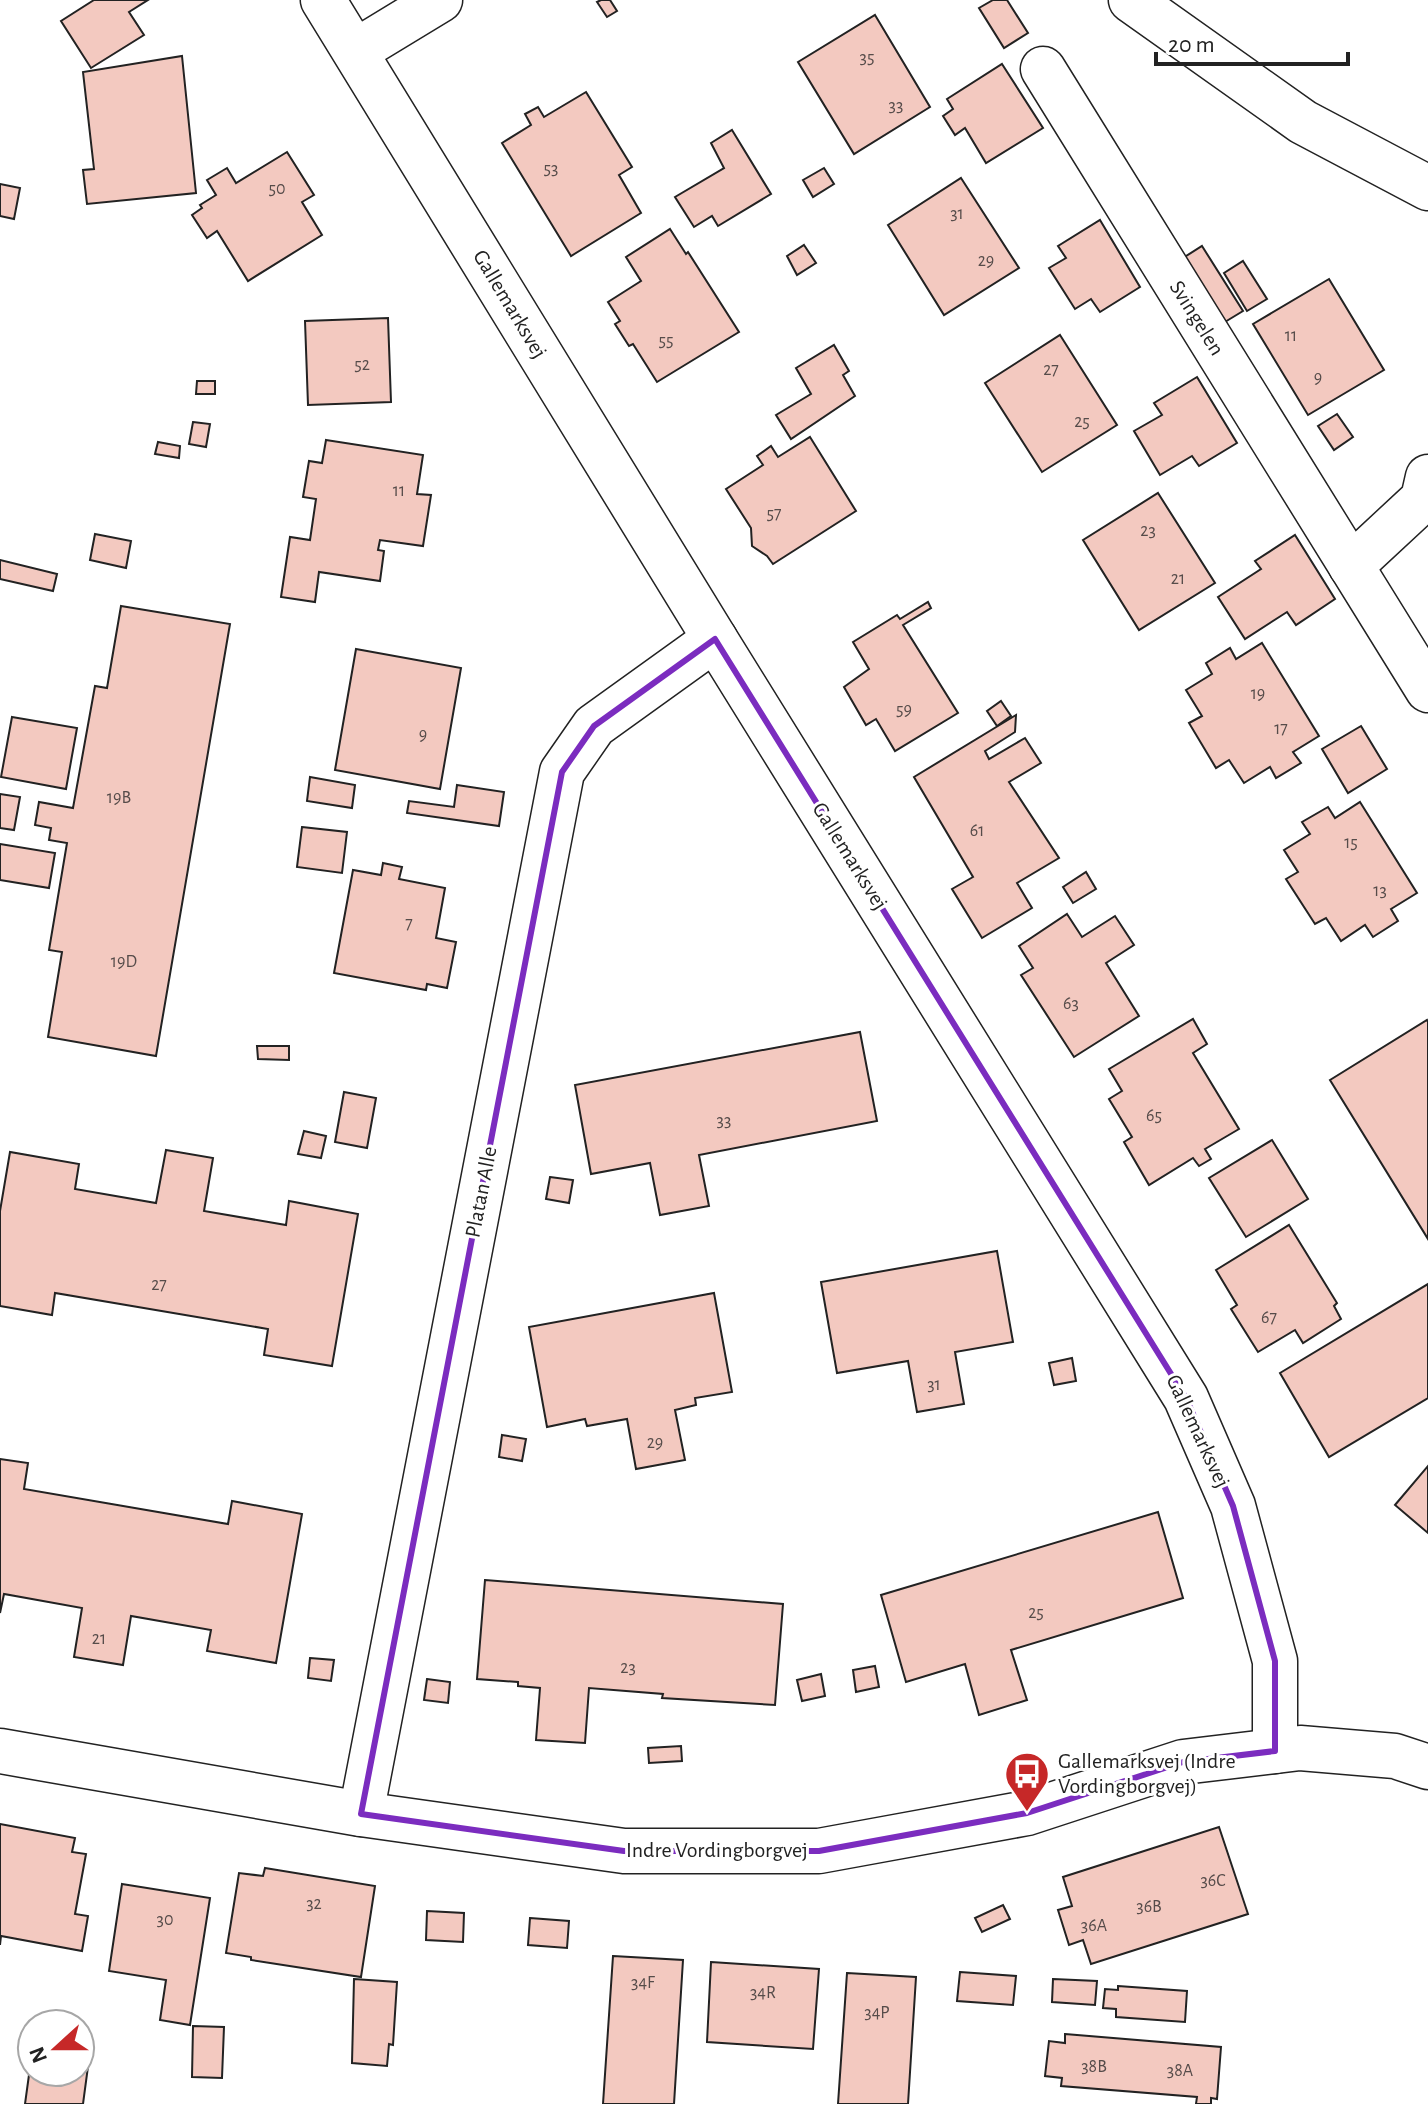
<svg xmlns="http://www.w3.org/2000/svg" width="1428" height="2104" font-family="'Alegreya Sans',sans-serif">
<rect width="100%" height="100%" fill="#fff"/>
<g fill="#f3c9c0" stroke="#222" stroke-width="2">
<polygon points="94,0 148,0 129,12 144,35 91,68 61,21"/>
<polygon points="601,0 610,0 617,11 607,17 597,2"/>
<polygon points="993,0 1007,0 1028,33 1004,48 979,8"/>
<polygon points="875,15 930,107 854,154 798,62"/>
<polygon points="182,56 196,193 87,204 83,170 94,169 83,72"/>
<polygon points="1002,64 1043,128 986,163 965,128 955,135 943,116 953,109 947,99"/>
<polygon points="586,92 632,167 619,175 641,213 571,256 502,143 531,125 525,114 538,107 544,117"/>
<polygon points="732,130 771,194 718,226 712,216 694,227 675,197 724,168 711,143"/>
<polygon points="287,152 314,195 302,202 322,235 248,281 217,231 207,238 192,215 202,208 200,205 216,195 207,180 227,168 236,183"/>
<polygon points="824,168 834,184 813,197 803,180"/>
<polygon points="961,178 1019,268 944,315 888,225"/>
<polygon points="0,184 20,188 14,219 0,216"/>
<polygon points="1100,220 1140,287 1100,312 1091,299 1075,309 1049,268 1066,258 1058,246"/>
<polygon points="670,229 686,254 688,252 739,332 657,382 633,344 629,346 615,324 620,321 608,302 641,281 626,257"/>
<polygon points="804,245 816,263 797,275 787,256"/>
<polygon points="1202,246 1243,311 1215,328 1175,263"/>
<polygon points="1243,261 1267,299 1247,311 1224,273"/>
<polygon points="1329,279 1384,370 1308,415 1253,324"/>
<polygon points="388,318 391,402 308,405 305,321"/>
<polygon points="1060,335 1117,425 1042,472 985,383"/>
<polygon points="834,345 849,371 843,375 855,396 791,439 776,415 811,394 796,368"/>
<polygon points="1197,377 1237,443 1199,466 1192,456 1160,475 1134,431 1162,415 1154,403"/>
<polygon points="197,381 215,381 215,394 196,394"/>
<polygon points="1337,414 1353,437 1334,450 1318,426"/>
<polygon points="193,422 210,424 206,447 189,444"/>
<polygon points="810,437 856,511 773,564 767,556 752,546 751,528 726,489 763,465 757,456 771,446 778,457"/>
<polygon points="326,440 423,455 417,494 431,495 423,546 380,540 378,550 384,551 380,581 319,572 315,602 281,597 290,537 310,540 316,499 303,497 309,461 322,463"/>
<polygon points="158,442 180,446 179,458 155,454"/>
<polygon points="1158,493 1215,583 1139,630 1083,540"/>
<polygon points="95,534 131,541 126,568 90,560"/>
<polygon points="1295,535 1335,599 1296,625 1287,612 1245,639 1218,597 1261,569 1255,561"/>
<polygon points="0,560 57,574 53,591 0,579"/>
<polygon points="928,602 931,608 903,625 958,713 895,751 876,719 866,725 844,687 869,669 853,642 897,615 900,619"/>
<polygon points="121,606 230,624 156,1056 48,1037 62,952 49,950 67,843 49,840 51,828 35,825 39,802 73,808 95,686 107,688"/>
<polygon points="1262,643 1319,736 1293,752 1301,763 1276,778 1270,767 1244,783 1229,760 1216,768 1189,723 1202,716 1186,690 1212,674 1206,663 1230,648 1236,659"/>
<polygon points="356,649 461,668 440,789 335,770"/>
<polygon points="1001,701 1011,716 997,726 987,711"/>
<polygon points="1016,715 1015,732 985,751 989,759 1025,738 1041,763 1009,782 1059,858 1017,883 1032,908 982,938 952,889 973,877 914,777"/>
<polygon points="12,717 77,728 66,789 1,777"/>
<polygon points="1361,726 1387,769 1348,793 1322,749"/>
<polygon points="310,777 355,785 352,808 307,801"/>
<polygon points="457,785 504,792 499,826 407,813 409,801 454,807"/>
<polygon points="0,794 20,797 14,830 0,828"/>
<polygon points="1360,802 1417,893 1391,909 1398,921 1373,937 1365,925 1341,941 1326,918 1315,924 1286,879 1298,872 1284,850 1310,834 1302,822 1328,807 1335,818"/>
<polygon points="302,827 347,832 342,873 297,867"/>
<polygon points="0,844 55,853 49,888 0,880"/>
<polygon points="383,863 402,867 399,879 445,888 436,938 456,942 447,988 427,984 426,990 334,973 353,870 381,875"/>
<polygon points="1086,872 1096,889 1073,903 1063,887"/>
<polygon points="1067,914 1082,937 1115,916 1134,945 1106,963 1139,1016 1074,1057 1021,975 1033,968 1019,946"/>
<polygon points="1193,1019 1207,1044 1193,1053 1239,1129 1205,1149 1211,1159 1199,1166 1193,1158 1149,1185 1124,1142 1132,1137 1109,1099 1122,1091 1109,1069"/>
<polygon points="1427,1020 1428,1022 1428,1239 1330,1080"/>
<polygon points="860,1032 877,1121 699,1155 709,1206 660,1215 650,1163 591,1174 575,1085"/>
<polygon points="257,1046 289,1046 289,1060 258,1059"/>
<polygon points="344,1092 376,1098 367,1148 335,1142"/>
<polygon points="304,1131 326,1136 321,1158 298,1154"/>
<polygon points="1272,1140 1308,1199 1246,1237 1209,1178"/>
<polygon points="166,1150 213,1158 204,1211 286,1225 289,1201 358,1214 332,1366 264,1355 268,1329 55,1293 52,1315 0,1306 0,1211 10,1152 79,1164 75,1189 156,1203"/>
<polygon points="550,1177 573,1180 569,1203 546,1199"/>
<polygon points="1289,1225 1337,1303 1334,1306 1341,1319 1303,1343 1295,1330 1258,1352 1231,1309 1237,1305 1216,1270"/>
<polygon points="997,1251 1013,1342 955,1352 964,1404 917,1412 908,1361 837,1373 821,1282"/>
<polygon points="1428,1284 1428,1398 1329,1457 1280,1373"/>
<polygon points="714,1293 732,1392 695,1398 696,1405 675,1410 685,1460 636,1469 627,1419 587,1426 585,1419 547,1427 529,1327"/>
<polygon points="1072,1358 1076,1381 1054,1385 1049,1363"/>
<polygon points="502,1435 526,1439 522,1461 499,1457"/>
<polygon points="0,1459 28,1463 24,1489 228,1524 232,1501 302,1514 276,1663 207,1651 211,1630 131,1616 123,1665 74,1657 82,1608 4,1594 0,1613"/>
<polygon points="1428,1466 1428,1533 1395,1505"/>
<polygon points="1158,1512 1183,1598 1011,1650 1027,1700 979,1715 965,1664 906,1682 881,1595"/>
<polygon points="485,1580 783,1604 775,1705 662,1698 663,1694 589,1688 585,1743 536,1740 540,1688 518,1686 518,1682 477,1679"/>
<polygon points="310,1658 334,1660 331,1681 308,1678"/>
<polygon points="875,1666 879,1687 856,1692 853,1670"/>
<polygon points="821,1674 825,1696 802,1701 797,1680"/>
<polygon points="427,1679 450,1682 448,1703 424,1700"/>
<polygon points="681,1746 682,1761 649,1763 648,1748"/>
<polygon points="0,1824 75,1838 72,1852 86,1854 75,1914 88,1916 82,1951 1,1936 0,1945"/>
<polygon points="1219,1827 1248,1914 1091,1964 1083,1940 1069,1945 1058,1910 1072,1906 1063,1877"/>
<polygon points="265,1868 375,1886 361,1977 251,1960 251,1957 226,1953 239,1873 263,1876"/>
<polygon points="122,1884 210,1898 190,2025 160,2020 166,1980 109,1971"/>
<polygon points="1003,1905 1010,1919 982,1932 975,1918"/>
<polygon points="427,1911 464,1913 463,1942 426,1940"/>
<polygon points="530,1918 569,1921 567,1948 528,1945"/>
<polygon points="613,1956 683,1960 674,2104 603,2104"/>
<polygon points="711,1962 819,1969 813,2049 707,2042"/>
<polygon points="960,1972 1016,1976 1013,2005 957,2001"/>
<polygon points="847,1973 916,1977 908,2104 838,2104"/>
<polygon points="354,1979 397,1982 393,2045 389,2044 387,2066 352,2063"/>
<polygon points="1053,1979 1097,1981 1095,2005 1052,2002"/>
<polygon points="1118,1986 1187,1991 1185,2022 1116,2017 1116,2009 1103,2008 1105,1989 1118,1990"/>
<polygon points="193,2026 224,2027 222,2078 192,2077"/>
<polygon points="1065,2034 1221,2047 1217,2099 1211,2098 1211,2104 1196,2104 1197,2097 1061,2086 1062,2078 1045,2076 1049,2041 1065,2043"/>
<polygon points="32,2053 32,2072 80,2072 80,2057 89,2059 83,2104 25,2104"/>
</g>
<g fill="none" stroke-linecap="round" stroke-linejoin="round">
<g stroke="#222" stroke-width="47">
<g id="minor">
<polyline points="323,0 715,639 1186,1398 1233,1506 1275,1661 1275,1751"/>
<polyline points="1131,0 1303,122 1428,188"/>
<polyline points="356,51 440,0"/>
<polyline points="1043,69 1428,690"/>
<polyline points="1351,566 1423,499 1428,477"/>
<polyline points="361,1814 562,772 594,726 715,639"/>
</g>
</g>
<g stroke="#222" stroke-width="47">
<polyline id="secondary" points="0,1751 361,1814 624,1851 819,1851 1027,1813 1183,1762 1300,1748 1395,1756 1428,1767"/>
</g>
<use href="#minor" stroke="#fff" stroke-width="44"/>
<use href="#secondary" stroke="#fff" stroke-width="44"/>
</g>
<path fill="none" stroke="#7b2cbf" stroke-width="6" stroke-linejoin="round" d="M715,639L1186,1398L1233,1506L1275,1661V1751L1183,1762L1027,1813L819,1851H624L361,1814L562,772L594,726Z"/>
<defs>
<g id="bus-pin" transform="scale(2.3)"><path d="M0 17L-7.5 6A9.5 9.5 0 1 1 7.5 6Z" fill="#c62828" stroke="#fff"/><path d="M-5-6H5V4H4V6H2V4H-2V6H-4V4H-5ZM-3.5-4V0h7V-4ZM-3.5 1.2v1.5H-2V1.2ZM2 1.2v1.5H3.5V1.2Z" fill="#fff"/></g>
</defs>
<g fill-rule="evenodd">
<use href="#bus-pin" x="1027" y="1774"/>
</g>
<g text-anchor="middle" dominant-baseline="central" stroke-width="6" stroke-linejoin="round" paint-order="stroke">
<g font-size="18" fill="#564c4a">
<text x="867" y="58">35</text>
<text x="896" y="106">33</text>
<text x="551" y="169">53</text>
<text x="277" y="189">50</text>
<text x="957" y="214">31</text>
<text x="986" y="261">29</text>
<text x="1291" y="336">11</text>
<text x="666" y="341">55</text>
<text x="362" y="365">52</text>
<text x="1051" y="370">27</text>
<text x="1318" y="378">9</text>
<text x="1082" y="422">25</text>
<text x="399" y="491">11</text>
<text x="774" y="514">57</text>
<text x="1148" y="531">23</text>
<text x="1178" y="579">21</text>
<text x="1258" y="694">19</text>
<text x="904" y="710">59</text>
<text x="1281" y="729">17</text>
<text x="423" y="735">9</text>
<text x="119" y="798">19B</text>
<text x="977" y="831">61</text>
<text x="1351" y="843">15</text>
<text x="1380" y="891">13</text>
<text x="409" y="924">7</text>
<text x="124" y="962">19D</text>
<text x="1071" y="1004">63</text>
<text x="1154" y="1116">65</text>
<text x="724" y="1121">33</text>
<text x="159" y="1285">27</text>
<text x="1269" y="1318">67</text>
<text x="934" y="1385">31</text>
<text x="655" y="1443">29</text>
<text x="1036" y="1613">25</text>
<text x="99" y="1639">21</text>
<text x="628" y="1668">23</text>
<text x="1213" y="1881">36C</text>
<text x="314" y="1904">32</text>
<text x="1149" y="1907">36B</text>
<text x="165" y="1920">30</text>
<text x="1094" y="1926">36A</text>
<text x="643" y="1983">34F</text>
<text x="763" y="1993">34R</text>
<text x="877" y="2013">34P</text>
<text x="1094" y="2067">38B</text>
<text x="1180" y="2071">38A</text>
</g>
<g font-size="22" fill="#222" stroke="#fff">
<text transform="translate(510 304) rotate(59)">Gallemarksvej</text>
<text transform="translate(1197 318) rotate(58)">Svingelen</text>
<text transform="translate(850 856) rotate(58)">Gallemarksvej</text>
<text transform="translate(481 1192) rotate(-79)">Platan Alle</text>
<text transform="translate(1198 1431) rotate(65)">Gallemarksvej</text>
<text x="717" y="1850">Indre Vordingborgvej</text>
</g>
<g font-size="22" fill="#222" stroke="#fff" text-anchor="start">
<text x="1058" y="1761">Gallemarksvej (Indre<tspan x="1058" dy="25">Vordingborgvej)</tspan></text>
</g>
</g>
<g transform="translate(56 2048) rotate(249)"><circle r="38" fill="#ffffff" stroke="#a7a7a7" stroke-width="2"/>
<path d="M0-6L14 30L0 20L-14 30Z" fill="#c62828"/>
<text y="-12" font-size="22" font-weight="bold" text-anchor="middle" fill="#222222">N</text>
</g>
<path d="M1156 52v12h192v-12" fill="none" stroke="#222222" stroke-width="4"/>
<text x="1168" y="52" font-size="24" fill="#222222" stroke="#ffffff" stroke-width="6" paint-order="stroke">20 m</text>
</svg>
